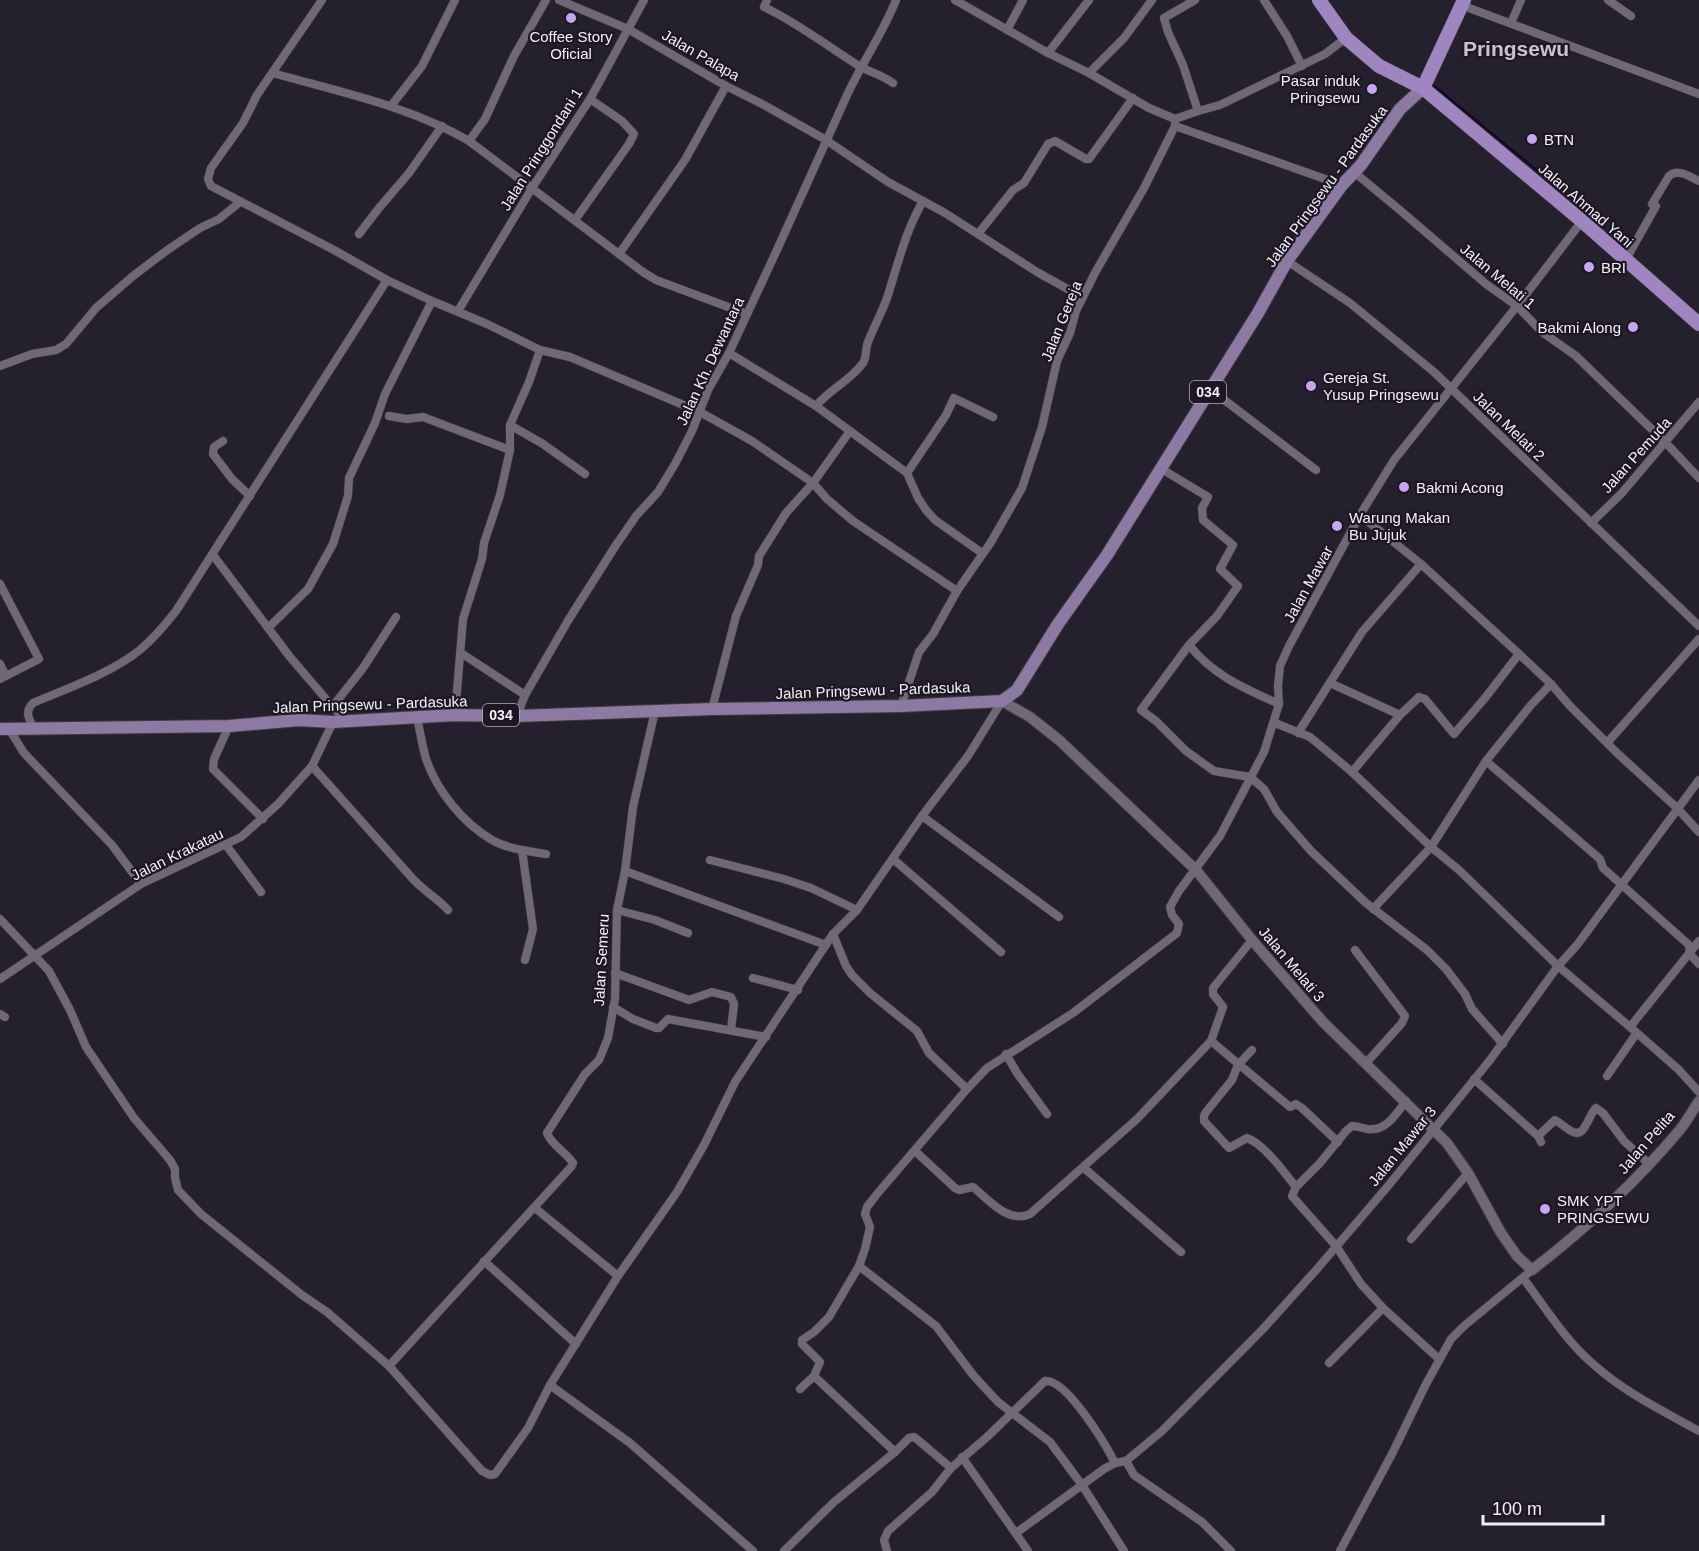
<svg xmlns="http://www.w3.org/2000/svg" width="1699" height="1551" font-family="Arial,sans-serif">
<rect width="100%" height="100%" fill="#25202d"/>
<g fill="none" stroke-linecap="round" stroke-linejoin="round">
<polyline stroke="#170429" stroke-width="2" points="1432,84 1590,214"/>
<g stroke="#413c47" stroke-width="9">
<g id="street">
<polyline points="322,0 257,95 243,123 211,168 208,179 211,186 334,250 387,280 432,301 487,324 540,350 570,357 700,412 752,441 813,483 827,499 853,521 957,591"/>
<polyline points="559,0 628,29 726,86 764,105 826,140 888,182 945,213 1037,272 1082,297"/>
<path d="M767,0L764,7C798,23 827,46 859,66C870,72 882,75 893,83"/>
<polyline points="955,0 1048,53 1089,73 1149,108 1175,119"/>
<polyline points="1195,0 1164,18 1168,32 1183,65 1198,111"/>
<polyline points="1264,0 1287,36 1302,66"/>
<polyline points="1608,0 1631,16"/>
<polyline points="1461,5 1699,94"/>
<polyline points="1511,23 1521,0"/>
<polyline points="1007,30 1023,0"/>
<polyline points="1048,53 1089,0"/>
<path d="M273,73C339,92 410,106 469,141L643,272L656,280L747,314"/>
<polyline points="1089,73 1124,38 1152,0"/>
<polyline points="391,106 422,66 455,0"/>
<polyline points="1175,119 1198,111 1220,105 1325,54 1346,38"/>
<polyline points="1175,126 1342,185"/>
<polyline points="469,141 485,119 514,56 546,0"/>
<polyline points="1354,172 1401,211 1486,284 1517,306 1542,332 1576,356 1666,443 1699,478"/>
<polyline points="575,220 629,144 634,134 622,121 590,99"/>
<polyline points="359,234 379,208 409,173 442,126"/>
<polyline points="978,234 1013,190 1024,183 1048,144 1055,141 1086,159 1089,159 1133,98"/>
<polyline points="619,254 685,160 726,86"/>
<polyline points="1287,261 1350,303 1434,372 1699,626"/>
<path d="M1625,261L1656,206L1652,204L1669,176C1678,168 1690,177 1699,181"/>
<polyline points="458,311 532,188 590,99 644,0"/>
<polyline points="729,353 816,406 907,473 918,498 926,510 935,520 982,553"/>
<polyline points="0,366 32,354 56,350 66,344 96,308 133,276 166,251 200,228 219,219 240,202"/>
<polyline points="1210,389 1316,470"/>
<path d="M816,406C830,389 850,381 863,363C867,357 865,349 868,342C874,326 883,311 888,295C898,263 906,230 923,201"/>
<polyline points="389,416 407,419 423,417 510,450"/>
<polyline points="510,425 543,444 585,474"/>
<polyline points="223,441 214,447 213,454 232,479 250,496"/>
<polyline points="1160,468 1208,497 1202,508 1203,520 1233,545 1220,569 1238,586 1217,616 1189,645 1141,710 1156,721 1186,751 1214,771 1250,777 1264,789 1277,812 1311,851 1366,903 1427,950 1446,969 1465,994 1472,1009 1503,1044"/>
<polyline points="907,473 946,415 954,398 993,417"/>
<polyline points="1360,515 1421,564 1518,653 1551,684 1570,706 1616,752 1677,808 1699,832"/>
<polyline points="1591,523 1621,494 1699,402"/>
<polyline points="213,555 290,657 344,720"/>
<polyline points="0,584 39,659 0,679"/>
<polyline points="268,628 308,589 333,544 348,496 349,478 375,423 385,394 432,301"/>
<path d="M1189,645C1214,676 1244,688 1279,704"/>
<polyline points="461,653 525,695"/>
<polyline points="0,664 6,676"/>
<polyline points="1330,683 1400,715"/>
<polyline points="333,706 363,668 396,617"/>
<polyline points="901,706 919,652 933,634 957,591 991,542 1022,488 1042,427 1057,361 1070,333 1076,311 1096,271 1144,188 1175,126 1175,119"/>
<polyline points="712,709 736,616 758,565 759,556 786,513 813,483 850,431"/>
<polyline points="455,715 463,619 482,559 484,543 500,495 510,450 510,425 529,382 540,350"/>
<path d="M517,716L525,695L569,619L616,545L636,516L658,492L675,464L692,431L708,390L729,353L776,252L848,93C863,61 883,33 896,0"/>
<path d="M417,718C420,731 422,745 426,759C437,791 463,823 492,840C507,849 529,851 546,854"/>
<polyline points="1275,723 1310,737 1352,772 1431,847 1459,870 1558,966 1630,1027 1678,1069 1699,1092"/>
<polyline points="229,726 214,759 213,769 263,819"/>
<polyline points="9,729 24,753 112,845 141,884"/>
<path d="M34,729C29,719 24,712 33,703C68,688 112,673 141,649C155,637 165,625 176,611L387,280"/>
<polyline points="1298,733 1362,632 1421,564"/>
<polyline points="1607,743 1699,639"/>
<polyline points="1486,761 1600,859 1603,868 1689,945 1690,954 1699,964"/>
<path d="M312,766L413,879C424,891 437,898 448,910"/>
<polyline points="1352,772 1400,715 1419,697 1425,699 1454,734 1485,698 1519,654"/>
<polyline points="922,816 1059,917"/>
<polyline points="226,845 261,892"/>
<polyline points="522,850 533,929 525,960"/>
<polyline points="893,859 1001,952"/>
<polyline points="710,860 784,879 811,888 857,910"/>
<polyline points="625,871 826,945"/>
<polyline points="1373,909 1431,847 1486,761 1531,705 1551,684"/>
<polyline points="617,910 655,920 688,933"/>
<polyline points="0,919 49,971 70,1010 86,1047 134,1118 170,1160 175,1169 175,1178 178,1190 201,1214 302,1295 327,1312 389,1366 482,1471 490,1475 495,1474 528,1428 550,1385 618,1276 677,1192 704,1145 735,1082 833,934 857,910 922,816 968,756 1002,701"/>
<polyline points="833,934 846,966 852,975 870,993 917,1031 929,1053 967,1089"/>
<polyline points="1355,950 1405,1016 1402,1023 1366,1063"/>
<polyline points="615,973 689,1000 712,992 731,997 734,1004 731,1030"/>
<polyline points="753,978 798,990"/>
<polyline points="0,979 141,884 241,837 278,804 312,766 333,722"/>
<polyline points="613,1007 633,1019 656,1028 659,1028 668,1019 766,1037"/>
<polyline points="0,1014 5,1017"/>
<polyline points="1630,1027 1699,941"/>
<polyline points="1211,1041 1290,1107 1296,1104 1302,1108 1338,1142"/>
<path d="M1252,1050L1238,1065L1232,1080L1206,1112L1204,1116V1121L1229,1148L1247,1138C1264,1144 1284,1172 1296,1187"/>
<polyline points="1006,1054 1017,1073 1047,1114"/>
<polyline points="1607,1076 1636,1034"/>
<polyline points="1474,1079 1538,1136 1541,1142"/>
<path d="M1406,1101C1396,1114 1386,1132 1367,1129C1362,1128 1358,1126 1352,1126L1346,1131L1320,1163L1296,1187L1292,1196L1336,1246L1361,1284L1383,1308L1439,1359"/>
<path d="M1538,1136L1555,1120C1561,1123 1565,1128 1571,1131C1585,1140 1588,1115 1596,1108L1603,1113L1624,1141L1648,1163"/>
<path d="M915,1151L955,1188L959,1190L973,1187C989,1200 1008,1224 1030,1214L1137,1119L1211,1041L1223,1007L1213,994V988L1252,940"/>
<polyline points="1084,1168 1181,1252"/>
<polyline points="535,1208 618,1276"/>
<polyline points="1411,1239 1468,1173"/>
<polyline points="484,1261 576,1344"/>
<polyline points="859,1266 936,1326 973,1375 998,1402 1050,1442 1082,1485 1124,1551"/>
<path d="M1523,1278C1545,1307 1565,1340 1593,1364C1624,1392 1663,1411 1699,1431"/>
<polyline points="1329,1363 1383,1308"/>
<path d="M389,1366L571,1167L573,1163C565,1151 552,1146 547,1133L585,1074L599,1060L608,1038L615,999L617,910L625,871L633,807L655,711"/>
<polyline points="814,1376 895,1452"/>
<polyline points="550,1385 630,1443 753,1551"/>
<polyline points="800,1389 814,1376 820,1362 802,1344 802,1340 814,1332 829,1317 859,1266 865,1249 870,1227 865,1214 867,1207 877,1194 967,1089 987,1068 1073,1013 1177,933 1179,924 1172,915 1170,907 1179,891 1220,836 1264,752 1279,704 1278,686 1280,666 1289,646 1360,515 1394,460 1517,306 1582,221"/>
<polyline points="962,1457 1028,1551"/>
<polyline points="1126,1461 1134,1475 1202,1522 1231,1551"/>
<polyline points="1016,1533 1104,1469 1115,1463 1126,1461 1162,1431 1263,1329 1317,1269 1388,1186 1490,1060 1558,966 1577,945 1699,780"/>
<polyline points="784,1551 834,1502 895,1452 909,1438 914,1437 918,1440 951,1468"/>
<path d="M887,1551L884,1540L888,1531L932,1492L951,1468L987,1437L1045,1381C1066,1378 1106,1445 1115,1463"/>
<polyline points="1340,1551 1393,1452 1426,1384 1451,1339 1464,1326 1532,1270"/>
</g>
</g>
<g stroke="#413c47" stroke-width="12">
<path id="secondary" d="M1002,701L1030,717L1059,740L1196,870L1252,940L1323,1022L1447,1143L1468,1173L1501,1233L1517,1256L1532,1270C1585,1229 1635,1183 1678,1132C1686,1123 1692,1111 1699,1101"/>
</g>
<g stroke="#413c47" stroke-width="14">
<polyline id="primary" points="0,729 229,726 299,720 333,722 455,715 517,716 712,709 901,706 1002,701 1017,690 1058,624 1107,555 1258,313 1287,261 1342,185 1361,165 1400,109 1423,88"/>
</g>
<g stroke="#413c47" stroke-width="15">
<g id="highway">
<polyline points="1319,0 1346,38 1379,66 1423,88 1582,221 1699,324"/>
<polyline points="1423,88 1464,0"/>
</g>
</g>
<use href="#street" stroke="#6e6877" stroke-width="8"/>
<use href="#secondary" stroke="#6e6877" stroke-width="10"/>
<use href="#primary" stroke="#8c7aa3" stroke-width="12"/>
<use href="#highway" stroke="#a086c1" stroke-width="14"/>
</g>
<g fill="#c6a6f0" stroke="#1c1723" stroke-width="2">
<circle cx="571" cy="18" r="6"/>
<circle cx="1372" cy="89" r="6"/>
<circle cx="1532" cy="139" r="6"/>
<circle cx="1589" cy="267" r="6"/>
<circle cx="1633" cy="327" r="6"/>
<circle cx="1311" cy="386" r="6"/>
<circle cx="1404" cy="487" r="6"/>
<circle cx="1337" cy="526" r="6"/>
<circle cx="1545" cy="1209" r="6"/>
</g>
<g text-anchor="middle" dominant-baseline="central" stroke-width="4.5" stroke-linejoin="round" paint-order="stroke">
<g fill="#1c1723" stroke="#b3afb9" stroke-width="1.5">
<rect x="1190" y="381" width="36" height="22" rx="4.5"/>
<rect x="483" y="704" width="36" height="22" rx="4.5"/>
</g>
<g font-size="14" font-weight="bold" fill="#f4f0f9">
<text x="1208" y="392">034</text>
<text x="501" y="715">034</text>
</g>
<g font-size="15" fill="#f4f0f9" stroke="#1c1723" text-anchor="start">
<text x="571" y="36" text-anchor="middle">Coffee Story<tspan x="571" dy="17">Oficial</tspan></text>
<text x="1360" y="80" text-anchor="end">Pasar induk<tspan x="1360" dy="17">Pringsewu</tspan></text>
<text x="1544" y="139">BTN</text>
<text x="1601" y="267">BRI</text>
<text x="1621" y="327" text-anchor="end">Bakmi Along</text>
<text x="1323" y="377">Gereja St.<tspan x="1323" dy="17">Yusup Pringsewu</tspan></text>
<text x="1416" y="487">Bakmi Acong</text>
<text x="1349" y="517">Warung Makan<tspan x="1349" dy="17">Bu Jujuk</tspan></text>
<text x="1557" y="1200">SMK YPT<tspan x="1557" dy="17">PRINGSEWU</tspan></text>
</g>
<g font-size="15" fill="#f4f0f9" stroke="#1c1723">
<text transform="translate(701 55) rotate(30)">Jalan Palapa</text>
<text transform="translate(541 149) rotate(-58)">Jalan Pringgondani 1</text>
<text transform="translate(1326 186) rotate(-54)">Jalan Pringsewu - Pardasuka</text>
<text transform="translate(1586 205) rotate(41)">Jalan Ahmad Yani</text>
<text transform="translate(1498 276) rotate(40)">Jalan Melati 1</text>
<text transform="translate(1061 321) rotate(-68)">Jalan Gereja</text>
<text transform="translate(710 361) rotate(-65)">Jalan Kh. Dewantara</text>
<text transform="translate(1509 426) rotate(44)">Jalan Melati 2</text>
<text transform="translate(1636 455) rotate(-48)">Jalan Pemuda</text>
<text transform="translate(1308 584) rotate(-61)">Jalan Mawar</text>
<text transform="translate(873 690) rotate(-2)">Jalan Pringsewu - Pardasuka</text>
<text transform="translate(370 704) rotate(-2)">Jalan Pringsewu - Pardasuka</text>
<text transform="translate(177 854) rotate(-26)">Jalan Krakatau</text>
<text transform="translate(601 960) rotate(-87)">Jalan Semeru</text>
<text transform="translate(1292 964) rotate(50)">Jalan Melati 3</text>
<text transform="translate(1646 1142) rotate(-49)">Jalan Pelita</text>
<text transform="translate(1402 1146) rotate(-51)">Jalan Mawar 3</text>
</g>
<g font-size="21" font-weight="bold" fill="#cac3d4" stroke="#1c1723">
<text x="1516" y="48">Pringsewu</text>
</g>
</g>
<path d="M1483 1515v9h120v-9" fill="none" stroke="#f4f0f9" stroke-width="3"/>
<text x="1492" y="1515" font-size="18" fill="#f4f0f9" stroke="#1c1723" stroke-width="4.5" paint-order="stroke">100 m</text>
</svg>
